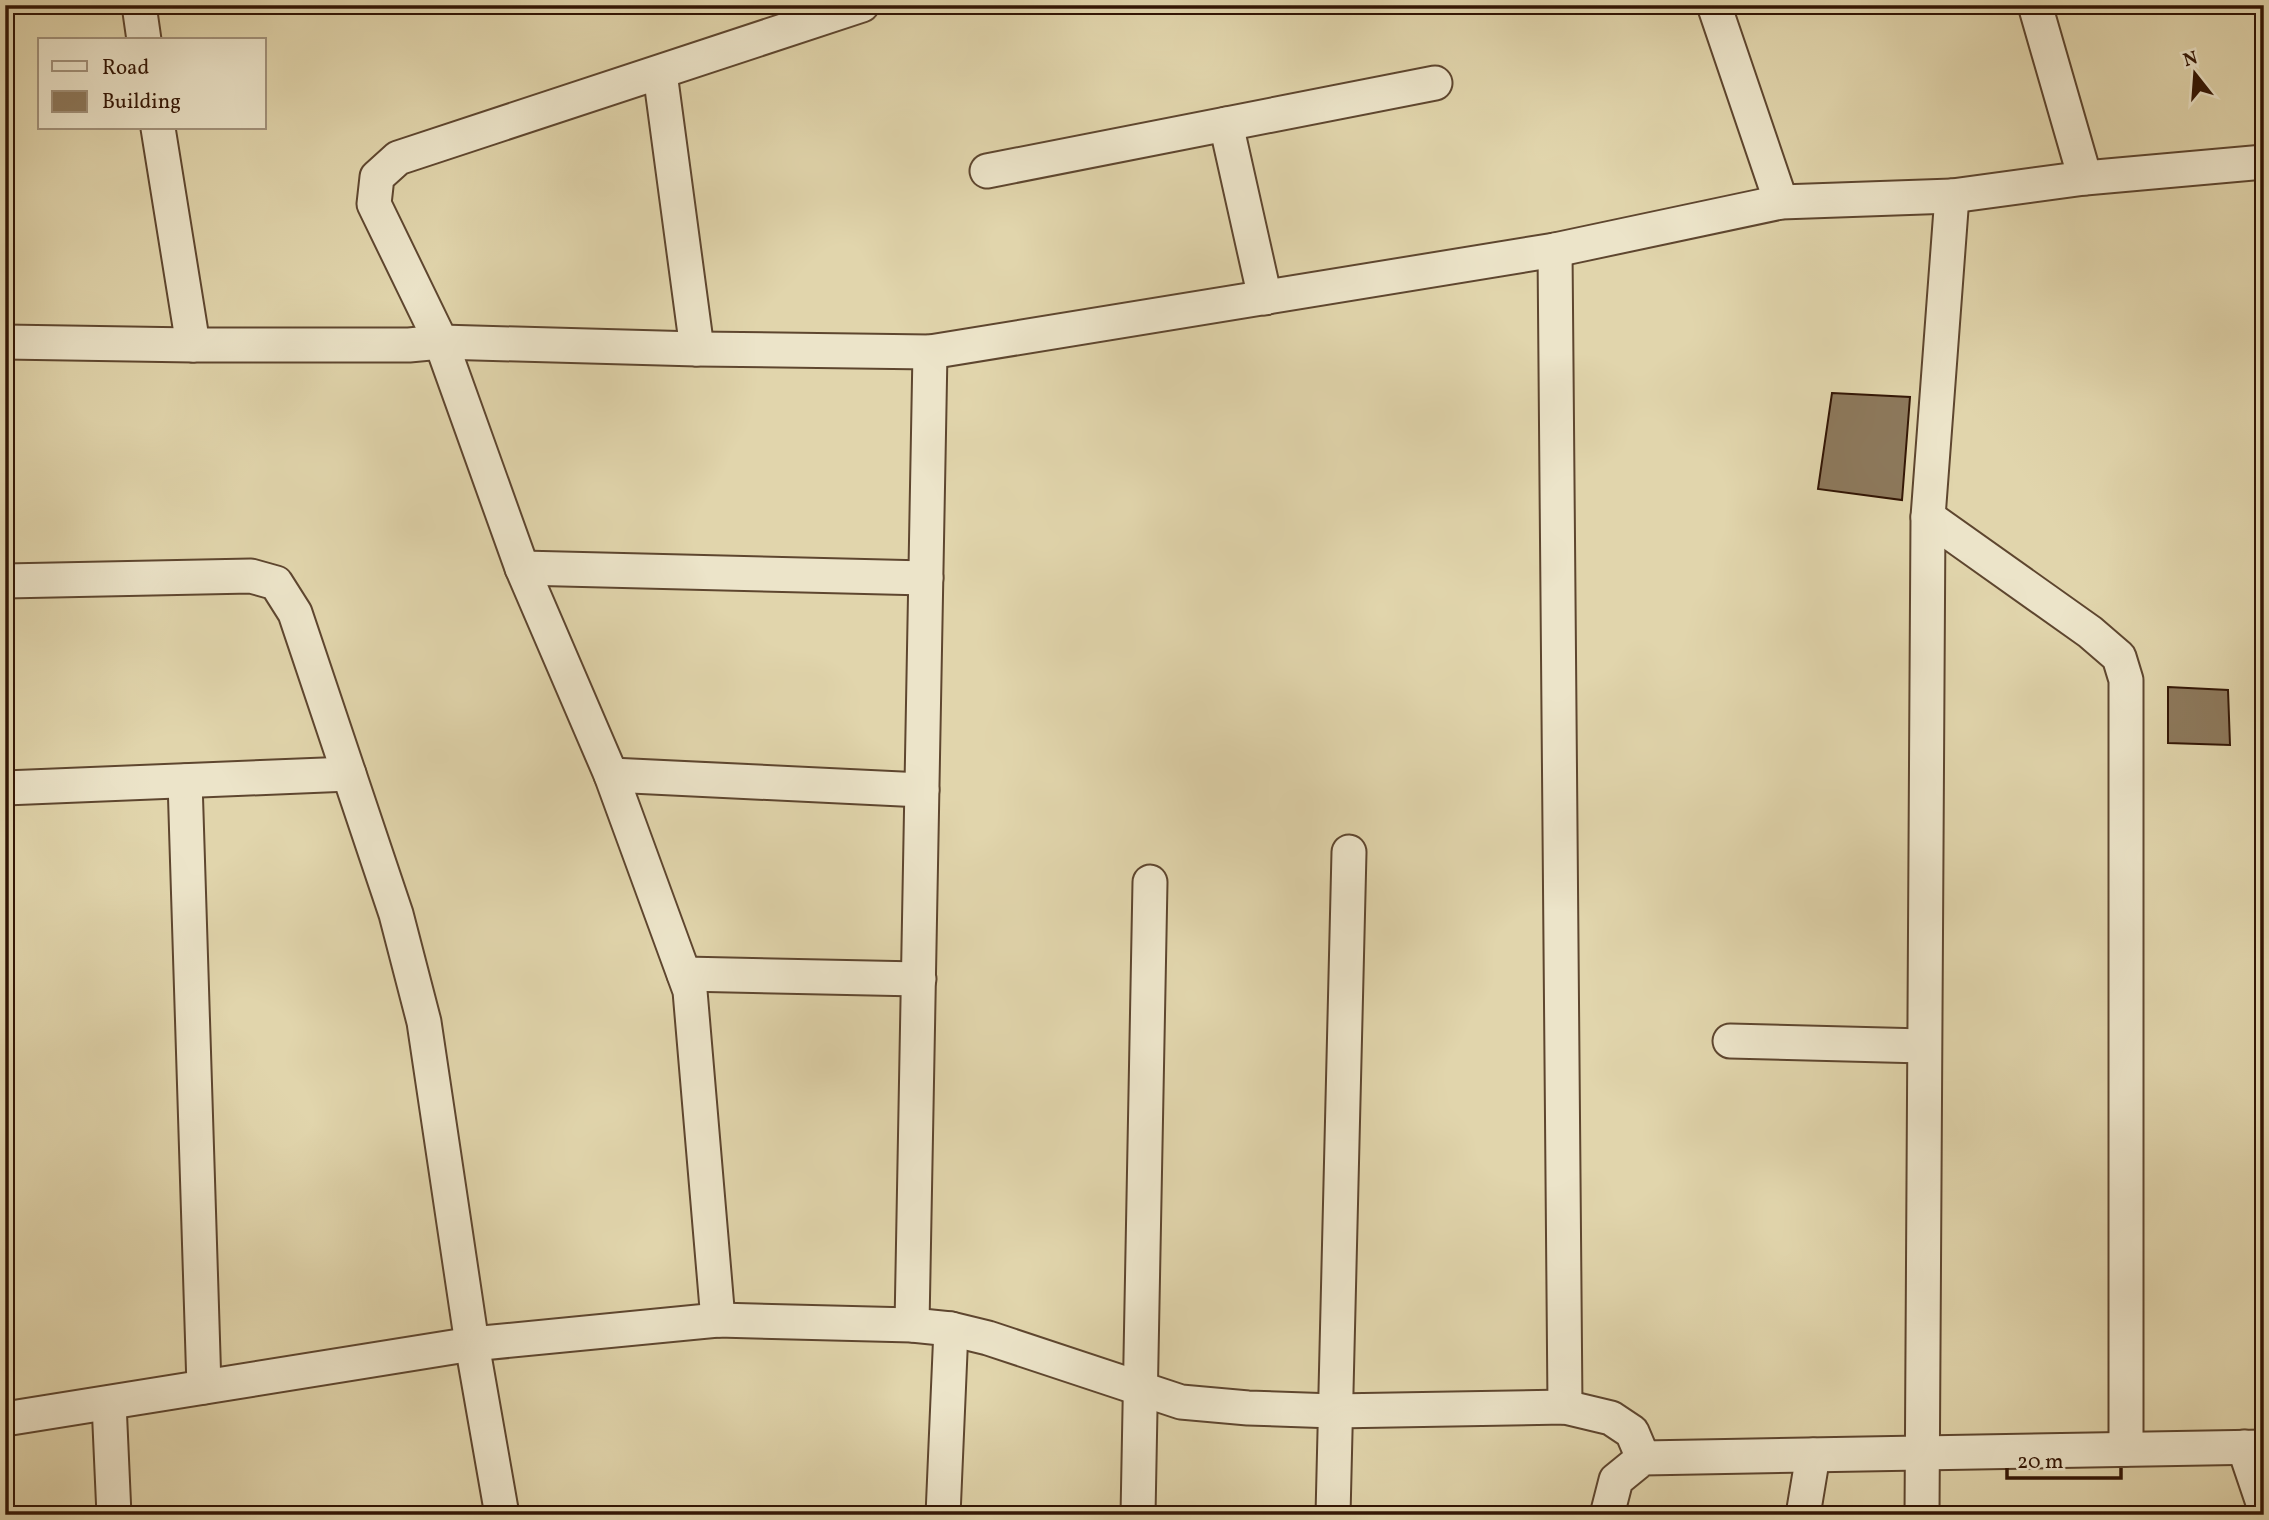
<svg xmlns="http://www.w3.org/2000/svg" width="2269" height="1520" font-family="Vollkorn,serif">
<rect width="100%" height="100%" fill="#e1d5ac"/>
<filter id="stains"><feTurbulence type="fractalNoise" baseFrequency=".00286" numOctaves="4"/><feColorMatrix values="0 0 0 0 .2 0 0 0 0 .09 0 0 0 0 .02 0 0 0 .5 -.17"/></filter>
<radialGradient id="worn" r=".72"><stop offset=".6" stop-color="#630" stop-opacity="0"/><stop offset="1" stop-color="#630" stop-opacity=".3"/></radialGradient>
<g fill="#8d795c" stroke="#331605" stroke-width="2">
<polygon points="1832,393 1910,397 1902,500 1818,489"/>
<polygon points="2168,687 2228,690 2230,745 2168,743"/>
</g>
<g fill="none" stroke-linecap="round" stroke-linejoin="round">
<g stroke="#5e462f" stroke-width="37">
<g id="street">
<polyline points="139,5 144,40"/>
<polyline points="1714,5 1781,202"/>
<polyline points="2035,5 2085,178"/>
<polyline points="660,73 697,349"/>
<polyline points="1226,124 1265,298"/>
<polyline points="158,128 193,345"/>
<polyline points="987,171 1435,83"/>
<polyline points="1555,250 1565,1407"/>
<polyline points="5,342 193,345 409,345 441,342 697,349 930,352 1555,250 1781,202 1952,196 2085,178 2264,162"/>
<polyline points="1928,517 2090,632 2119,657 2126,680 2126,1449"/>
<polyline points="522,568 926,578"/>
<polyline points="5,581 251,576 276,583 295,613 396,914 424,1022 472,1344 502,1515"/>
<polyline points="611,775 922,790"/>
<polyline points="185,781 204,1387"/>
<polyline points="5,788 349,774"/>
<polyline points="684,974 919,979"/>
<polyline points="1730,1041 1924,1046"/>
<polyline points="718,1320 690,991 611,775 522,568 441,342 374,204 377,177 398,158 862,5"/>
<polyline points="912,1325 930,352"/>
<polyline points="109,1403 114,1515"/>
<polyline points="5,1419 472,1344 718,1320 912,1325 951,1329 988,1338 1181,1402 1248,1408 1334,1411 1565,1407 1611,1418 1632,1432 1643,1458"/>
<polyline points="2244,1447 2264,1506"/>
<polyline points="943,1515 951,1329"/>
<polyline points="1138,1515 1150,882"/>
<polyline points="1333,1515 1349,852"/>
<polyline points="1607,1515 1616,1480 1643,1458 2264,1447"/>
<polyline points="1803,1515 1813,1455"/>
<polyline points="1922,1515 1928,517 1952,196"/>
</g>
</g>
<use href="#street" stroke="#ece4c9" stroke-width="33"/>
</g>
<rect width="2269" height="1520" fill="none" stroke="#e1d5ac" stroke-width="28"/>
<rect x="7" y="7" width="2255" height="1506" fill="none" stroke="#331605" stroke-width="3.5"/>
<rect x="14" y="14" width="2241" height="1492" fill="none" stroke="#331605" stroke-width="2"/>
<rect x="38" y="38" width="228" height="91" fill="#ece4c9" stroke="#a2927b" stroke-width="2"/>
<rect x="52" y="61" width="35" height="10" fill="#ece4c9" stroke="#a2927b" stroke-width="2"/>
<text x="102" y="74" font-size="21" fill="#331605">Road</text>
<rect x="52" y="91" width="35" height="21" fill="#8d795c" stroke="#a2927b" stroke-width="2"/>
<text x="102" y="108" font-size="21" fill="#331605">Building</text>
<g transform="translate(2195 74) rotate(343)" stroke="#ece4c9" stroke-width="5" paint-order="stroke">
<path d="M0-5L12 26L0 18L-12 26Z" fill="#331605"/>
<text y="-10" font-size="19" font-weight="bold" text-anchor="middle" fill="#331605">N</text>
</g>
<path d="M2007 1468v10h114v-10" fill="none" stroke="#331605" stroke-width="3.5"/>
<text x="2017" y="1468" font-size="21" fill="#331605" stroke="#ece4c9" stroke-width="5" paint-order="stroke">20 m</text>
<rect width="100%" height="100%" filter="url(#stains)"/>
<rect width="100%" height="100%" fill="url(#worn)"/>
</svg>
